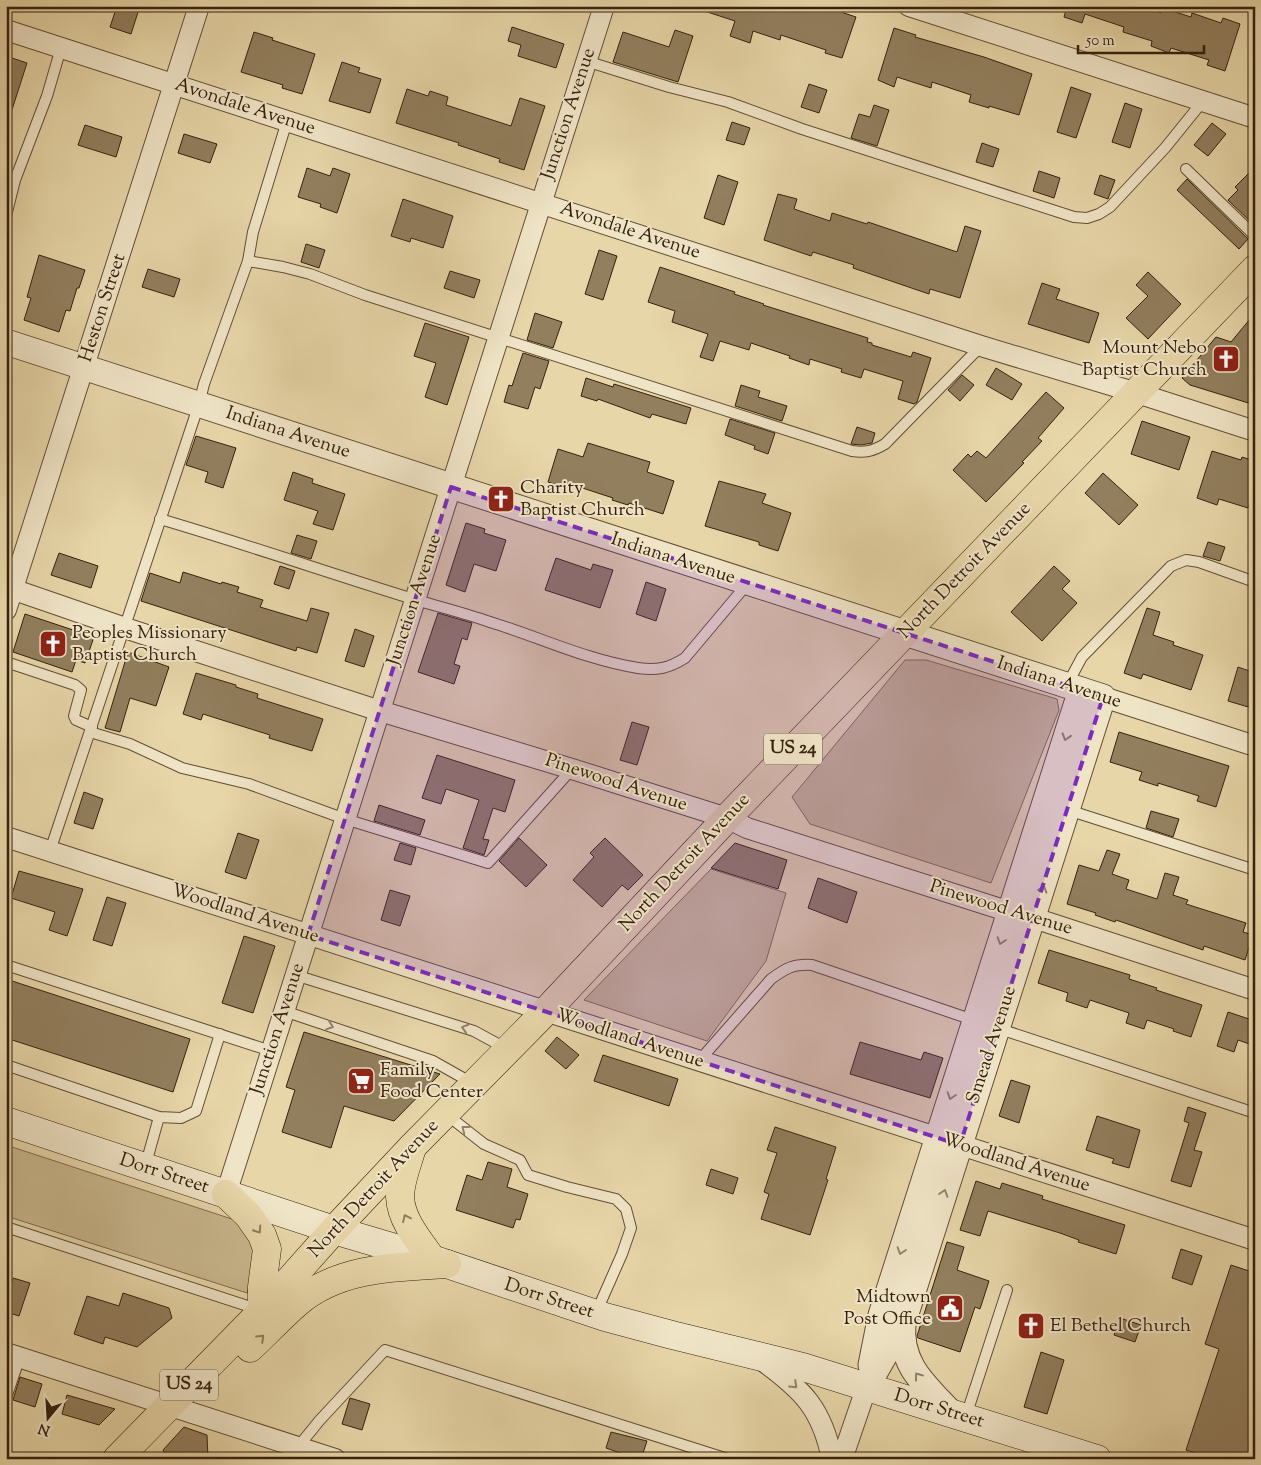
<svg xmlns="http://www.w3.org/2000/svg" width="1261" height="1465" font-family="'Sorts Mill Goudy',serif">
<rect width="100%" height="100%" fill="#e7d6a8"/>
<filter id="stains"><feTurbulence type="fractalNoise" baseFrequency=".004" numOctaves="4"/><feColorMatrix values="0 0 0 0 .2 0 0 0 0 .09 0 0 0 0 .02 0 0 0 .5 -.17"/></filter>
<radialGradient id="worn" r=".72"><stop offset=".6" stop-color="#630" stop-opacity="0"/><stop offset="1" stop-color="#630" stop-opacity=".3"/></radialGradient>
<g fill="#c9b78e" stroke="#806c4e">
<polygon points="905,660 926,660 1057,699 1059,710 991,883 810,824 792,797"/>
<polygon points="711,869 786,893 766,961 707,1041 584,1000"/>
<polygon points="6,1145 238,1221 252,1237 255,1263 247,1293 6,1216"/>
</g>
<g fill="#927f5e" stroke="#36210e">
<polygon points="117,6 140,6 131,34 110,27"/>
<polygon points="698,6 782,6 799,12 801,6 823,6 856,17 842,58 825,53 826,50 781,35 780,40 753,31 750,43 730,36 735,21 698,9"/>
<polygon points="1067,6 1139,6 1161,13 1163,8 1191,17 1192,13 1221,23 1223,18 1240,24 1225,71 1207,65 1209,60 1171,48 1169,53 1151,46 1152,41 1123,32 1124,27 1085,14 1082,23 1064,17"/>
<polygon points="512,27 564,44 556,68 518,56 521,45 508,41"/>
<polygon points="894,28 916,35 915,37 984,57 1032,74 1019,115 989,106 989,108 969,102 971,95 932,82 931,88 897,77 894,87 878,80"/>
<polygon points="675,30 693,36 678,82 613,62 623,32 669,47"/>
<polygon points="254,32 273,38 272,40 315,54 302,94 282,88 283,85 241,72"/>
<polygon points="6,56 27,63 9,119 6,119"/>
<polygon points="342,62 360,68 358,72 381,79 370,113 329,101"/>
<polygon points="809,84 827,90 819,113 801,107"/>
<polygon points="1071,87 1091,94 1076,138 1057,132"/>
<polygon points="407,89 428,96 430,91 448,97 446,105 511,126 520,98 545,106 524,170 499,162 500,159 458,145 459,143 396,123"/>
<polygon points="1125,103 1142,109 1130,148 1112,142"/>
<polygon points="874,105 889,110 877,146 851,138 859,114 870,117"/>
<polygon points="732,122 750,128 744,145 726,140"/>
<polygon points="1212,123 1226,134 1208,156 1194,145"/>
<polygon points="85,125 122,137 116,157 78,145"/>
<polygon points="184,134 217,144 210,163 178,153"/>
<polygon points="982,143 999,149 993,167 976,162"/>
<polygon points="1255,167 1255,226 1228,200 1238,190 1235,187"/>
<polygon points="307,168 330,176 333,168 350,174 337,213 320,207 321,204 298,197"/>
<polygon points="1039,171 1060,178 1054,198 1033,191"/>
<polygon points="718,175 738,182 724,225 704,218"/>
<polygon points="1100,175 1115,180 1108,199 1094,194"/>
<polygon points="1187,179 1248,239 1239,249 1177,190"/>
<polygon points="778,194 797,199 794,209 830,221 832,213 867,224 868,222 957,252 965,226 981,231 960,298 930,289 929,294 853,268 854,265 813,252 811,256 764,240"/>
<polygon points="403,199 453,216 443,248 411,238 410,242 391,236"/>
<polygon points="306,244 325,250 319,268 301,262"/>
<polygon points="599,250 617,256 603,300 585,294"/>
<polygon points="39,255 85,270 79,288 77,288 70,311 66,310 59,332 24,320 31,298 27,297"/>
<polygon points="660,267 735,292 734,294 764,304 763,305 868,338 867,342 872,343 872,345 911,357 913,352 931,358 917,402 914,404 898,399 903,381 864,369 861,378 841,372 842,369 810,359 809,365 789,358 790,356 751,343 749,350 720,341 713,361 700,357 708,334 672,322 675,311 648,302"/>
<polygon points="148,269 180,279 174,297 142,287"/>
<polygon points="450,271 480,280 474,298 444,288"/>
<polygon points="1148,272 1181,304 1148,339 1126,318 1148,296 1136,285"/>
<polygon points="1042,283 1060,289 1056,299 1099,313 1089,343 1028,324"/>
<polygon points="535,313 562,322 553,348 527,340"/>
<polygon points="1255,313 1255,405 1190,385 1182,378 1216,337 1231,342"/>
<polygon points="425,323 469,337 447,405 425,397 436,363 414,356"/>
<polygon points="523,353 549,361 540,389 535,387 528,409 504,402 509,385 512,386"/>
<polygon points="996,368 1022,384 1012,400 986,385"/>
<polygon points="962,375 974,385 960,401 948,390"/>
<polygon points="586,378 613,387 614,384 691,408 686,424 652,414 650,418 598,399 597,401 581,396"/>
<polygon points="741,385 760,391 758,397 787,406 782,421 735,406"/>
<polygon points="1046,392 1064,408 1038,438 1042,441 1022,462 1024,463 986,502 953,470 968,454 971,457 977,451 986,458"/>
<polygon points="730,419 775,433 768,454 754,449 755,446 725,435"/>
<polygon points="1142,421 1190,437 1179,470 1131,454"/>
<polygon points="857,427 875,433 872,443 861,445 851,444"/>
<polygon points="196,436 236,448 223,488 205,482 208,472 186,465"/>
<polygon points="588,443 650,462 647,472 674,481 663,514 629,503 628,505 612,500 613,498 567,483 566,488 548,482 558,449 583,457"/>
<polygon points="1212,451 1241,460 1242,457 1255,461 1255,487 1248,508 1219,499 1217,505 1197,498"/>
<polygon points="293,472 313,479 312,483 345,494 333,530 313,524 318,511 284,500"/>
<polygon points="1103,473 1138,505 1119,525 1085,493"/>
<polygon points="719,481 766,494 762,503 791,513 778,551 759,545 759,542 705,526"/>
<polygon points="466,523 485,529 484,533 506,540 496,571 474,564 465,592 446,585"/>
<polygon points="297,535 317,541 311,559 291,553"/>
<polygon points="1208,542 1225,547 1220,561 1203,556"/>
<polygon points="59,553 98,566 91,588 51,575"/>
<polygon points="556,558 591,570 593,564 613,570 600,608 545,590"/>
<polygon points="280,566 295,571 289,589 274,584"/>
<polygon points="1054,566 1070,581 1062,589 1077,603 1042,641 1011,612"/>
<polygon points="183,572 221,584 222,582 239,587 237,592 263,600 260,607 307,621 311,608 329,613 317,653 297,647 296,651 141,601 150,573 180,583"/>
<polygon points="646,582 666,589 656,621 636,614"/>
<polygon points="1147,608 1160,612 1153,635 1174,642 1173,645 1203,655 1191,690 1143,674 1141,679 1124,673"/>
<polygon points="438,613 472,623 467,640 462,638 454,664 460,666 454,684 418,672"/>
<polygon points="25,614 94,637 85,663 76,660 72,672 13,652"/>
<polygon points="355,629 374,636 364,667 345,661"/>
<polygon points="128,652 169,667 156,706 130,698 120,732 105,728"/>
<polygon points="1238,667 1255,673 1255,709 1228,701"/>
<polygon points="196,673 236,685 236,687 258,694 257,698 323,719 312,751 269,738 270,735 203,714 201,720 183,714"/>
<polygon points="632,722 649,727 637,765 620,760"/>
<polygon points="1119,732 1229,766 1216,807 1197,801 1199,796 1158,783 1158,786 1139,780 1142,772 1110,762"/>
<polygon points="437,755 515,780 505,812 493,808 483,839 489,840 484,855 463,848 479,800 446,789 441,804 422,798"/>
<polygon points="84,792 103,799 93,829 74,823"/>
<polygon points="379,805 425,820 420,835 374,821"/>
<polygon points="1151,811 1179,819 1173,837 1146,828"/>
<polygon points="238,833 259,840 246,879 225,872"/>
<polygon points="519,838 547,865 526,887 499,861"/>
<polygon points="605,838 643,875 628,890 622,885 602,907 573,880 594,857 590,853"/>
<polygon points="400,843 416,848 411,865 394,860"/>
<polygon points="735,843 787,860 778,889 711,868"/>
<polygon points="1107,850 1120,854 1112,874 1129,880 1126,889 1157,899 1165,873 1179,877 1173,895 1188,900 1186,904 1246,923 1243,932 1253,935 1245,960 1204,946 1203,950 1116,920 1115,922 1095,915 1096,913 1067,904 1079,865 1099,871"/>
<polygon points="19,871 83,889 67,936 49,930 55,912 11,898"/>
<polygon points="818,878 857,892 847,923 808,908"/>
<polygon points="390,890 410,896 400,926 381,920"/>
<polygon points="107,897 126,903 112,946 93,940"/>
<polygon points="244,936 275,946 253,1013 222,1003"/>
<polygon points="1049,950 1130,975 1129,979 1157,988 1156,990 1202,1005 1191,1037 1173,1031 1174,1029 1147,1020 1144,1029 1126,1023 1129,1013 1090,1000 1087,1008 1066,1001 1068,993 1038,983"/>
<polygon points="6,979 190,1039 173,1092 6,1038"/>
<polygon points="1228,1012 1255,1021 1255,1046 1238,1040 1234,1052 1217,1046"/>
<polygon points="304,1032 440,1074 394,1121 344,1106 331,1148 282,1132 295,1090 286,1087"/>
<polygon points="557,1037 579,1055 566,1069 545,1051"/>
<polygon points="860,1042 921,1060 924,1052 943,1058 930,1098 850,1074"/>
<polygon points="603,1055 678,1079 669,1106 594,1081"/>
<polygon points="1011,1080 1030,1086 1019,1123 999,1116"/>
<polygon points="1188,1107 1206,1113 1194,1150 1202,1152 1191,1187 1171,1181 1189,1123 1184,1121"/>
<polygon points="1097,1116 1140,1130 1129,1168 1112,1163 1114,1159 1086,1150"/>
<polygon points="775,1127 836,1147 826,1179 828,1180 810,1235 761,1219 769,1194 764,1192 777,1153 767,1150"/>
<polygon points="488,1162 512,1169 507,1187 528,1194 520,1220 516,1219 513,1228 456,1210 467,1175 482,1180"/>
<polygon points="711,1169 738,1178 733,1194 706,1185"/>
<polygon points="976,1181 1000,1189 1002,1183 1043,1196 1042,1199 1125,1225 1116,1254 1078,1242 1079,1240 1060,1233 988,1211 980,1236 960,1230"/>
<polygon points="947,1242 964,1247 957,1270 989,1281 980,1309 975,1307 960,1352 918,1338 917,1336"/>
<polygon points="1181,1249 1202,1256 1192,1285 1172,1278"/>
<polygon points="1231,1265 1255,1273 1255,1459 1212,1459 1186,1450 1219,1349 1205,1344"/>
<polygon points="13,1278 30,1283 19,1316 6,1312 6,1280 12,1282"/>
<polygon points="123,1293 169,1308 172,1318 137,1347 105,1337 103,1344 74,1334 87,1296 119,1306"/>
<polygon points="1120,1318 1141,1325 1135,1342 1114,1335"/>
<polygon points="1041,1352 1064,1360 1047,1414 1024,1407"/>
<polygon points="20,1377 42,1384 35,1407 13,1400"/>
<polygon points="67,1395 115,1409 99,1425 62,1414"/>
<polygon points="350,1398 370,1404 362,1430 342,1424"/>
<polygon points="184,1427 207,1435 208,1459 167,1459 163,1450"/>
<polygon points="611,1432 647,1441 641,1459 637,1459 606,1448"/>
</g>
<g fill="none" stroke-linecap="round" stroke-linejoin="round">
<g stroke="#624e34" stroke-width="12">
<g id="service">
<polyline points="586,61 669,87 728,102 802,129 1074,217 1087,218 1099,214 1110,207 1165,148 1203,101"/>
<polyline points="1186,169 1255,236"/>
<polyline points="6,216 15,180 47,96 61,48"/>
<path d="M248,261L283,267L310,274L365,295L852,451C866,453 873,451 885,444L981,346"/>
<path d="M160,519C245,544 329,573 413,599C439,607 465,613 490,622C539,637 587,660 638,668C657,671 669,668 685,658L748,583"/>
<polyline points="6,662 75,685 81,690 74,716 76,720 92,727"/>
<polyline points="1067,685 1082,657 1171,566 1186,560 1199,562 1255,582"/>
<polyline points="90,732 130,744 182,768 249,784 345,819 488,863 572,769"/>
<polyline points="1068,810 1255,870"/>
<polyline points="50,851 199,404 204,384 248,261 253,232 287,121"/>
<polyline points="6,965 271,1051"/>
<polyline points="295,975 474,1031 507,1049"/>
<polyline points="284,1011 433,1061 472,1083"/>
<polyline points="997,1028 1255,1113"/>
<path d="M699,1061L771,979C786,968 793,964 812,965L976,1021"/>
<polyline points="6,1065 159,1117 181,1118 196,1111 220,1034"/>
<polyline points="446,1114 484,1144 520,1160 528,1175 567,1187 616,1199 626,1209 631,1228 622,1254 596,1313"/>
<polyline points="145,1167 159,1117"/>
<polyline points="6,1227 260,1310"/>
<polyline points="6,1398 20,1357"/>
<polyline points="966,1416 1007,1290"/>
<polyline points="298,1447 319,1421 385,1350 728,1459"/>
</g>
</g>
<g stroke="#624e34" stroke-width="22">
<g id="minor">
<polyline points="909,6 1255,118"/>
<polyline points="6,30 981,346 1137,393 1255,431"/>
<polyline points="6,587 125,628 380,711 572,769 727,818 747,828 1010,912 1034,918 1255,990"/>
<polyline points="6,610 199,6"/>
<polyline points="1103,697 1255,746"/>
<polyline points="6,837 1255,1240"/>
<polyline points="226,1194 604,6"/>
<polyline points="6,1353 335,1459"/>
<path d="M763,1361C803,1390 822,1409 832,1459"/>
<polyline points="842,1459 867,1386"/>
</g>
</g>
<g stroke="#624e34" stroke-width="27">
<g id="tertiary">
<polyline points="6,342 1103,697 903,1323 867,1386"/>
<path d="M903,1323C899,1364 925,1385 950,1412"/>
<polyline points="871,1365 881,1315 1081,690"/>
</g>
</g>
<g stroke="#36210e" stroke-width="29">
<polyline id="secondary" points="6,1121 334,1230 432,1259 605,1317 672,1335 803,1367 1097,1459"/>
</g>
<g stroke="#36210e" stroke-width="29">
<g id="primary">
<path d="M411,1151C407,1165 400,1182 400,1197C401,1220 419,1241 432,1259"/>
<polyline points="226,1194 248,1215 262,1235 267,1249 262,1287 262,1311"/>
<path d="M250,1348C266,1333 281,1317 297,1303C339,1267 396,1267 447,1264"/>
<polyline points="117,1459 262,1311 334,1230 412,1147 546,1011 727,818 1255,269"/>
</g>
</g>
<use href="#service" stroke="#efe4c6" stroke-width="10"/>
<use href="#minor" stroke="#efe4c6" stroke-width="20"/>
<use href="#tertiary" stroke="#efe4c6" stroke-width="25"/>
<use href="#secondary" stroke="#efe4c6" stroke-width="28"/>
<use href="#primary" stroke="#e7d6a8" stroke-width="28"/>
</g>
<defs><path id="oneway-chevron" d="M-2-3.5L2.5 0L-2 3.5" fill="none" stroke-width="1.6" stroke-linecap="round" stroke-linejoin="round" transform="scale(1.25)"/></defs>
<g stroke="#92826a">
<use href="#oneway-chevron" transform="translate(1066 737) rotate(107)"/>
<use href="#oneway-chevron" transform="translate(1043 889) rotate(-73)"/>
<use href="#oneway-chevron" transform="translate(1001 941) rotate(108)"/>
<use href="#oneway-chevron" transform="translate(330 1026) rotate(19)"/>
<use href="#oneway-chevron" transform="translate(465 1028) rotate(-163)"/>
<use href="#oneway-chevron" transform="translate(951 1096) rotate(108)"/>
<use href="#oneway-chevron" transform="translate(465 1129) rotate(-142)"/>
<use href="#oneway-chevron" transform="translate(944 1193) rotate(-72)"/>
<use href="#oneway-chevron" transform="translate(901 1251) rotate(108)"/>
<use href="#oneway-chevron" transform="translate(918 1376) rotate(-126)"/>
<use href="#oneway-chevron" transform="translate(794 1385) rotate(44)"/>
</g>
<g stroke="#8e7c5b">
<use href="#oneway-chevron" transform="translate(406 1218) rotate(-115)"/>
<use href="#oneway-chevron" transform="translate(258 1230) rotate(57)"/>
<use href="#oneway-chevron" transform="translate(261 1338) rotate(-44)"/>
</g>
<path fill="#7b2cbf" fill-opacity="0.2" stroke="#7b2cbf" stroke-width="4" stroke-dasharray="10 6" stroke-linejoin="round" d="M451,487L1103,697L960,1145L308,935Z"/>
<defs>
<g id="church-square" transform="scale(1.4375)"><rect x="-9" y="-9" width="18" height="18" rx="4" fill="#8f2418" stroke="#efe4c6"/><path d="M-1.2-6h2.4v3.5h3.3v2.4h-3.3V6h-2.4V-.1h-3.3v-2.4h3.3Z" fill="#fff"/></g>
<g id="supermarket-square" transform="scale(1.4375)"><rect x="-9" y="-9" width="18" height="18" rx="4" fill="#8f2418" stroke="#efe4c6"/><path d="M-6-5.5h2.5l.6 2H6L4.5 2H-2.5L-4.4-4H-6ZM-1.5 3.2a1.3 1.3 0 1 0 .1 0ZM3 3.2a1.3 1.3 0 1 0 .1 0Z" fill="#fff"/></g>
<g id="civic-square" transform="scale(1.4375)"><rect x="-9" y="-9" width="18" height="18" rx="4" fill="#8f2418" stroke="#efe4c6"/><path d="M-.6-6.5H3V-4.5H.6V-3L4-1V1h2V6H-6V1h2V-1L-.6-3ZM-1.2 2.5V6h2.4V2.5Z" fill="#fff"/></g>
</defs>
<g fill-rule="evenodd">
<use href="#church-square" x="1226" y="359"/>
<use href="#church-square" x="501" y="499"/>
<use href="#church-square" x="53" y="644"/>
<use href="#supermarket-square" x="361" y="1081"/>
<use href="#civic-square" x="950" y="1308"/>
<use href="#church-square" x="1031" y="1326"/>
</g>
<g text-anchor="middle" dominant-baseline="central" stroke-width="4" stroke-linejoin="round" paint-order="stroke">
<g fill="#efe4c6" stroke="#6e5c45" stroke-width="1">
<rect x="764" y="733.5" width="58" height="31" rx="4"/>
<rect x="160" y="1369.5" width="58" height="31" rx="4"/>
</g>
<g font-size="18" font-weight="bold" fill="#36210e">
<text x="793" y="749">US 24</text>
<text x="189" y="1385">US 24</text>
</g>
<g font-size="19" fill="#36210e" stroke="#efe4c6">
<text transform="translate(245 107) rotate(18)">Avondale Avenue</text>
<text transform="translate(569 114) rotate(-72)">Junction Avenue</text>
<text transform="translate(630 231) rotate(18)">Avondale Avenue</text>
<text transform="translate(103 308) rotate(-72)">Heston Street</text>
<text transform="translate(288 433) rotate(18)">Indiana Avenue</text>
<text transform="translate(673 559) rotate(18)">Indiana Avenue</text>
<text transform="translate(965 571) rotate(-46)">North Detroit Avenue</text>
<text transform="translate(415 600) rotate(-72)">Junction Avenue</text>
<text transform="translate(1059 683) rotate(18)">Indiana Avenue</text>
<text transform="translate(616 783) rotate(18)">Pinewood Avenue</text>
<text transform="translate(685 863) rotate(-47)">North Detroit Avenue</text>
<text transform="translate(1001 908) rotate(17)">Pinewood Avenue</text>
<text transform="translate(245 914) rotate(18)">Woodland Avenue</text>
<text transform="translate(278 1029) rotate(-72)">Junction Avenue</text>
<text transform="translate(630 1039) rotate(18)">Woodland Avenue</text>
<text transform="translate(992 1045) rotate(-72)">Smead Avenue</text>
<text transform="translate(1016 1163) rotate(18)">Woodland Avenue</text>
<text transform="translate(164 1174) rotate(18)">Dorr Street</text>
<text transform="translate(374 1189) rotate(-47)">North Detroit Avenue</text>
<text transform="translate(549 1299) rotate(18)">Dorr Street</text>
<text transform="translate(939 1409) rotate(17)">Dorr Street</text>
</g>
<g font-size="19" fill="#36210e" stroke="#efe4c6" text-anchor="start">
<text x="1207" y="348" text-anchor="end">Mount Nebo<tspan x="1207" dy="22">Baptist Church</tspan></text>
<text x="520" y="488">Charity<tspan x="520" dy="22">Baptist Church</tspan></text>
<text x="72" y="633">Peoples Missionary<tspan x="72" dy="22">Baptist Church</tspan></text>
<text x="380" y="1070">Family<tspan x="380" dy="22">Food Center</tspan></text>
<text x="931" y="1297" text-anchor="end">Midtown<tspan x="931" dy="22">Post Office</tspan></text>
<text x="1050" y="1326">El Bethel Church</text>
</g>
</g>
<rect width="1261" height="1465" fill="none" stroke="#e7d6a8" stroke-width="25"/>
<rect x="8" y="8" width="1246" height="1450" fill="none" stroke="#36210e" stroke-width="2.5"/>
<rect x="12" y="12" width="1236" height="1440" fill="none" stroke="#36210e"/>
<g transform="translate(48 1418) rotate(198)" stroke="#efe4c6" stroke-width="4" paint-order="stroke">
<path d="M0-4L9 19L0 12L-9 19Z" fill="#36210e"/>
<text y="-8" font-size="14" font-weight="bold" text-anchor="middle" fill="#36210e">N</text>
</g>
<path d="M1078 45v8h126v-8" fill="none" stroke="#36210e" stroke-width="2.5"/>
<text x="1086" y="45" font-size="15" fill="#36210e" stroke="#efe4c6" stroke-width="4" paint-order="stroke">50 m</text>
<rect width="100%" height="100%" filter="url(#stains)"/>
<rect width="100%" height="100%" fill="url(#worn)"/>
</svg>
